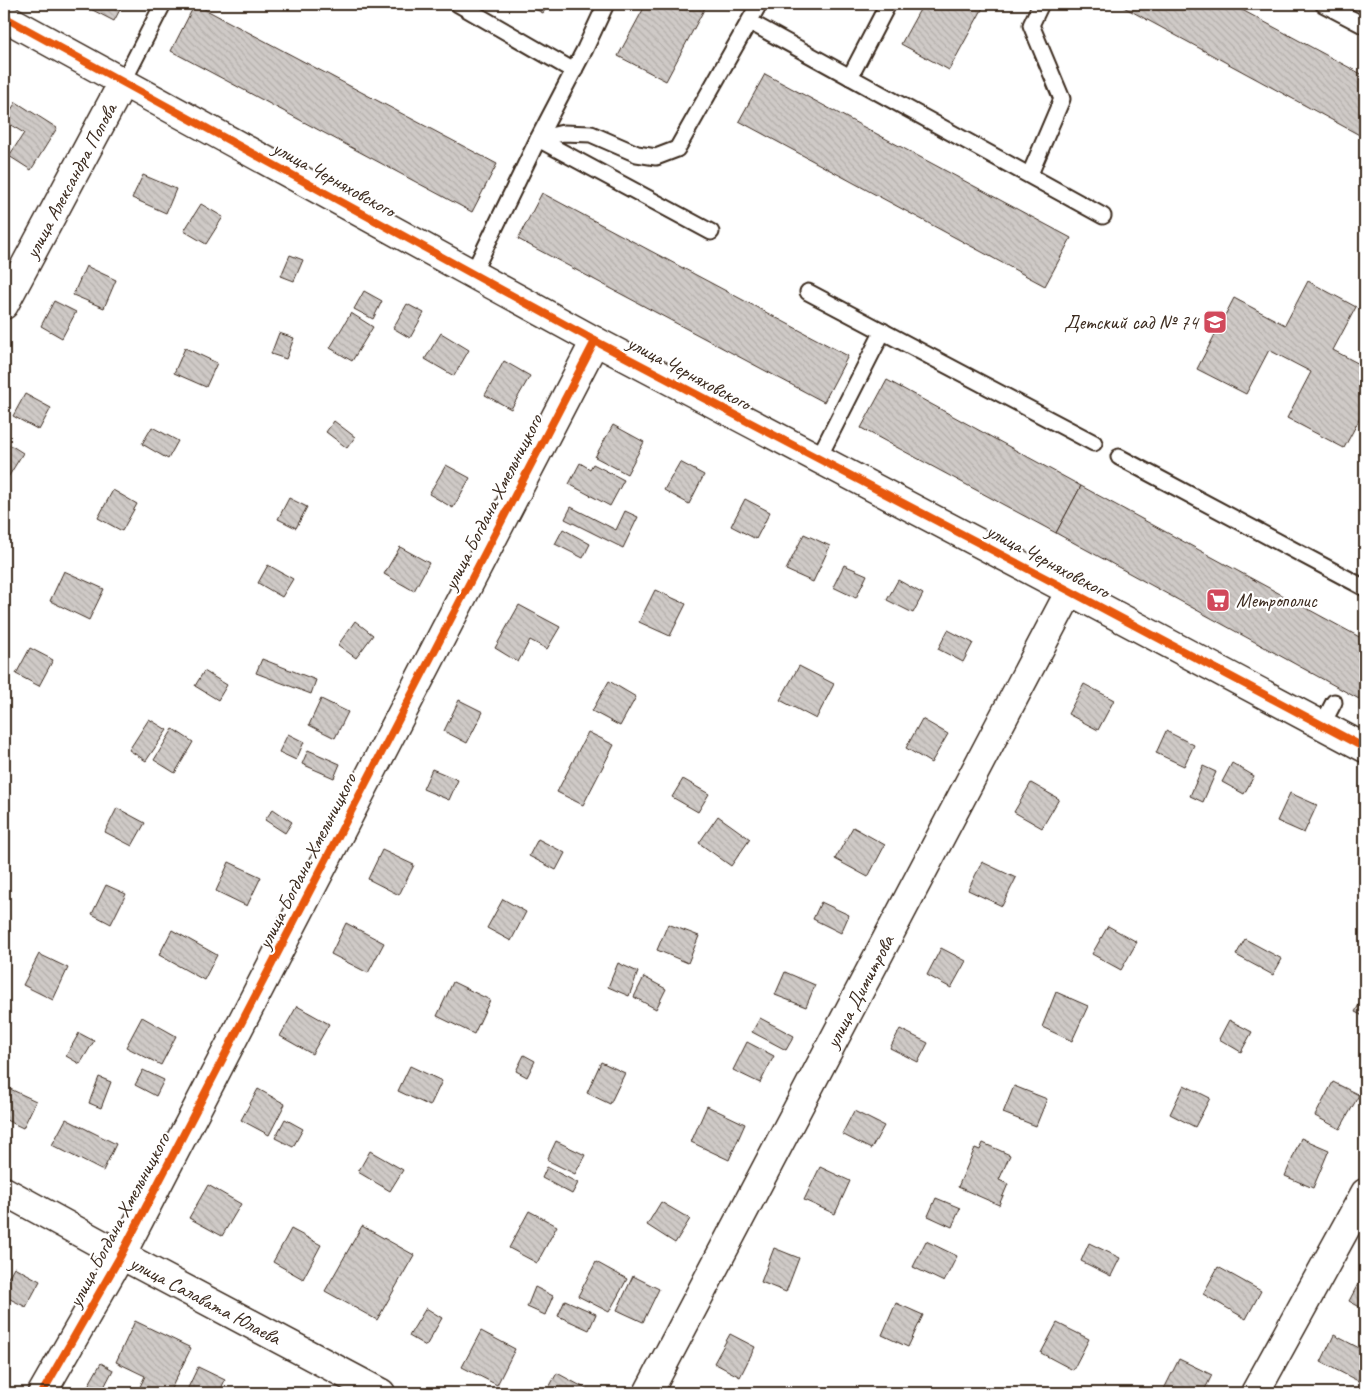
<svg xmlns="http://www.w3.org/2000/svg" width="1369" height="1397" font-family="Caveat,sans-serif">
<defs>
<pattern id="building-back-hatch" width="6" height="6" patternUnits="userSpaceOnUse" patternTransform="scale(1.25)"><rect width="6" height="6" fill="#cfcac7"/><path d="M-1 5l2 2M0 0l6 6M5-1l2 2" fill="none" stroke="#b3aeaa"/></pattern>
</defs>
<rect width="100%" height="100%" fill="#fff"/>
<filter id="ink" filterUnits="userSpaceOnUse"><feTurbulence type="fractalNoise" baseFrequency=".02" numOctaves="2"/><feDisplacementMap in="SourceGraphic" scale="10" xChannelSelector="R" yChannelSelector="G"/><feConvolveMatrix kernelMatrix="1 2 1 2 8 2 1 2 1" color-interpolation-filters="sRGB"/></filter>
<g filter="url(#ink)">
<g fill="url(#building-back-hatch)" stroke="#3b2a1e">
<polygon points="81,4 123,4 114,21"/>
<polygon points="195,4 497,164 472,212 171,51"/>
<polygon points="525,4 549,4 543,13"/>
<polygon points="646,4 707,4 666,81 618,56"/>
<polygon points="923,4 985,4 949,70 901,44"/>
<polygon points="1118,4 1231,4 1365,76 1365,138"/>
<polygon points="765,74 1071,238 1045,286 739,121"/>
<polygon points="16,102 57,128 31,170 9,156 24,133 4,121"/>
<polygon points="143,175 176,189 166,213 132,198"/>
<polygon points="542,193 848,356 824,402 518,239"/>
<polygon points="201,204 223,217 206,244 184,231"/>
<polygon points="290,255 303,260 294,281 281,276"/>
<polygon points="86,266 116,280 104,308 73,295"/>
<polygon points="1308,281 1356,307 1333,350 1365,367 1365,409 1344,448 1287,418 1311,372 1269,350 1246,394 1197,369 1234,298 1285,325"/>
<polygon points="364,291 382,301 373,319 354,309"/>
<polygon points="54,301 76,312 62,338 41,326"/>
<polygon points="407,304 424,313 410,338 393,328"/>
<polygon points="351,313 373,327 352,361 330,348"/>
<polygon points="279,333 294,338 286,359 271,354"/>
<polygon points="441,333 469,350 454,376 425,359"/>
<polygon points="185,348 217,363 206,387 174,373"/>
<polygon points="504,361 530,376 511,409 485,395"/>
<polygon points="887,380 1081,486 1056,533 861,428"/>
<polygon points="25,394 51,408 39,430 13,416"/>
<polygon points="334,421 355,437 347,448 326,432"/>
<polygon points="613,425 644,442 627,474 595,457"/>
<polygon points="152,427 178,441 168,459 142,444"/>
<polygon points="4,441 23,453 7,479 4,477"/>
<polygon points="680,462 704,475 689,504 664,490"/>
<polygon points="580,463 590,469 593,464 624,480 610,506 569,484"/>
<polygon points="446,465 470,478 453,508 429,494"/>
<polygon points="1081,486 1365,640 1365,688 1359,699 1056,533"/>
<polygon points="113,490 137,504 122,531 98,518"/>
<polygon points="289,498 307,507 296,528 278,519"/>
<polygon points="745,499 770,512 756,539 731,526"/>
<polygon points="571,507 616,530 625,511 638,517 623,548 565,519"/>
<polygon points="563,529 590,544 583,558 555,544"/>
<polygon points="804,534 830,546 813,582 786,570"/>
<polygon points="400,547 429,563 414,591 384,574"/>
<polygon points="268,565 293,579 282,597 258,583"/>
<polygon points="844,565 867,575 856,598 833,587"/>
<polygon points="64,571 104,589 89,620 50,601"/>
<polygon points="898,580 923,594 913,613 887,600"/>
<polygon points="655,590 686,604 670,636 639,622"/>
<polygon points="519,605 560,627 547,649 530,640 518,662 495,648"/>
<polygon points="355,621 373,635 356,658 338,645"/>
<polygon points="948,630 973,643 963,662 938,649"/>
<polygon points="30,648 53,660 39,686 16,674"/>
<polygon points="262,659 316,680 311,694 256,673"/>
<polygon points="799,666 834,684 816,719 780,700"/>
<polygon points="204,671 227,685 218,700 195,686"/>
<polygon points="609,681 636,697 620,726 592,711"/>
<polygon points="1084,684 1114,700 1098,730 1068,714"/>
<polygon points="1365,688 1365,702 1359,699"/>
<polygon points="321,699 348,712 335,738 309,725"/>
<polygon points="459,700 483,712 467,743 444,731"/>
<polygon points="149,719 167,730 146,761 129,750"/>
<polygon points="922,719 948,734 931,763 906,748"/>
<polygon points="173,729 193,742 175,773 154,760"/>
<polygon points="1166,731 1194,745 1184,766 1156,753"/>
<polygon points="588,732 614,745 583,805 557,792"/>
<polygon points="288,734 304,742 296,760 279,752"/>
<polygon points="308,750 340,764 334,778 302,764"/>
<polygon points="1232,763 1254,776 1244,794 1222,782"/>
<polygon points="1203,766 1216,772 1203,802 1190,796"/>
<polygon points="432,769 458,780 449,800 423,789"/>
<polygon points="683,779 709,794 698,812 672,797"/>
<polygon points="1031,783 1059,799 1042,828 1014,812"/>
<polygon points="1290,793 1317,805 1304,833 1277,821"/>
<polygon points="117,808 145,823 132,846 105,832"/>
<polygon points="273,809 292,822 285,833 265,820"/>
<polygon points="718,816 750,839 731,866 699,843"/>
<polygon points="853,827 885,845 868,877 835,859"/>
<polygon points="538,839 565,853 556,870 529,856"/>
<polygon points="382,850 414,865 399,895 368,879"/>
<polygon points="229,862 261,877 247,906 216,891"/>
<polygon points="982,862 1016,878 1002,906 968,890"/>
<polygon points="106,885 126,894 111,924 92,914"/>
<polygon points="503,899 526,912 511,941 487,928"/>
<polygon points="821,902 849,915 841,933 813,919"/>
<polygon points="346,923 384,943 368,973 331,954"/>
<polygon points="668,924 699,936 688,963 657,950"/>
<polygon points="1108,926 1137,942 1121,970 1092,954"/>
<polygon points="172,930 217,955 204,980 159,955"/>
<polygon points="1245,939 1282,959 1273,975 1236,955"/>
<polygon points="941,948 966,961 951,988 927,975"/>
<polygon points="39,954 68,968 53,1000 23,985"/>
<polygon points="618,963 638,972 629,996 608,987"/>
<polygon points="785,972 815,985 806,1007 775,995"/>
<polygon points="644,977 666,989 656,1009 634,997"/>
<polygon points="453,982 490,1000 474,1034 437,1016"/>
<polygon points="1056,992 1088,1006 1072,1041 1042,1027"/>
<polygon points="1365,993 1365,1017 1355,1012"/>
<polygon points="297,1006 329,1024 312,1054 280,1036"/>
<polygon points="142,1017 176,1036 161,1065 126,1047"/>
<polygon points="760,1018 794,1036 786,1050 752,1032"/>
<polygon points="1229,1020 1252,1032 1241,1052 1219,1039"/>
<polygon points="900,1029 928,1043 918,1062 890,1048"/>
<polygon points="79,1033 94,1041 80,1064 66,1056"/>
<polygon points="747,1042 774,1056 760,1083 733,1070"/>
<polygon points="524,1055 535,1061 527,1077 516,1071"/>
<polygon points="601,1062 625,1073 610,1104 587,1093"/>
<polygon points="410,1066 442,1081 430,1106 398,1091"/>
<polygon points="143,1070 164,1080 156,1096 135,1085"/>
<polygon points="99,1077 111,1082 101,1108 89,1103"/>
<polygon points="1333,1082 1359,1095 1340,1129 1315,1116"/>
<polygon points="1184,1085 1210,1098 1195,1127 1170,1114"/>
<polygon points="1014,1086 1047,1099 1036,1126 1003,1113"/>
<polygon points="8,1088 36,1101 23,1128 4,1119 4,1097"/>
<polygon points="258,1089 285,1104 269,1135 241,1120"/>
<polygon points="707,1106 745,1124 729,1160 691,1142"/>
<polygon points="854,1111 884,1126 871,1149 842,1134"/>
<polygon points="66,1119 116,1144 103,1171 52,1145"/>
<polygon points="285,1119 303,1129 293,1147 275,1138"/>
<polygon points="1301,1138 1329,1150 1313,1188 1285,1176"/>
<polygon points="556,1141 585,1155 575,1174 547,1160"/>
<polygon points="983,1143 1010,1155 999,1180 1008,1184 999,1205 958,1187 975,1148 980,1150"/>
<polygon points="370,1151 403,1170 390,1191 358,1172"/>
<polygon points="547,1167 578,1183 572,1194 542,1178"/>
<polygon points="820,1167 850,1181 835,1214 804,1200"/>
<polygon points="208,1185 241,1204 222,1236 189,1218"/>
<polygon points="936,1198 960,1208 952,1227 928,1216"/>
<polygon points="661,1202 690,1219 675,1243 647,1225"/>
<polygon points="529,1211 557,1226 537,1263 509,1248"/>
<polygon points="362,1226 414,1255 377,1320 325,1291"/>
<polygon points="291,1229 321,1245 303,1279 273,1262"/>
<polygon points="926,1241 957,1256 944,1282 913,1267"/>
<polygon points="1089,1243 1120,1258 1111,1276 1081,1261"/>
<polygon points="774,1248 799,1258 786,1292 761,1282"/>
<polygon points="596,1262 627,1279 609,1312 578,1296"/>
<polygon points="14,1267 40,1281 26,1307 4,1296 4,1285"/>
<polygon points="1218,1267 1261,1291 1246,1319 1203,1294"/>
<polygon points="1365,1271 1365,1310 1349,1301"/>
<polygon points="633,1276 659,1289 643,1322 617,1310"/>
<polygon points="535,1287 553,1296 545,1315 527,1307"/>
<polygon points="565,1300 596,1314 589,1330 558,1316"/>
<polygon points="896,1303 923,1315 908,1347 882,1335"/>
<polygon points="426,1308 442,1318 426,1346 409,1336"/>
<polygon points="135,1321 191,1348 169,1393 143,1393 138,1391 145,1376 116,1362"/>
<polygon points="1057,1323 1089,1339 1073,1370 1041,1353"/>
<polygon points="481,1331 515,1349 497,1385 462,1367"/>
<polygon points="730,1334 755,1347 740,1377 714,1363"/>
<polygon points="1334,1335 1365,1351 1365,1365 1358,1381 1321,1362"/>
<polygon points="1179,1359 1212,1375 1203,1393 1173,1393 1164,1389"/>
<polygon points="101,1363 113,1370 101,1393 84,1393"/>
<polygon points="198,1367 225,1380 219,1393 186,1392"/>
<polygon points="557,1373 594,1393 546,1393"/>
</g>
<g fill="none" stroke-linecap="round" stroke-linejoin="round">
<g stroke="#3b2a1e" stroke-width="19">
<g id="service">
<polyline points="458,4 574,71"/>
<polyline points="606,4 585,49 538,139 711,232"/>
<polyline points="1323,4 1365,26"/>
<polyline points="750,22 1103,216"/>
<polyline points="850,77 888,4"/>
<polyline points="123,82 163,4"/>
<polyline points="1030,174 1062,99 1031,25 1041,4"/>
<polyline points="473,273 538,139 563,133 591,134 637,154 656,157 677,149 759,4"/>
<polyline points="808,292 1094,443"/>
<polyline points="1119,457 1365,588"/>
<polyline points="818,459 883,331"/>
<polyline points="1322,725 1334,702"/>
</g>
</g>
<g stroke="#3b2a1e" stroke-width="31">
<g id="minor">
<path id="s1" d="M4,305L123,82"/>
<polyline points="42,1393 121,1255 595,341"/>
<path id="s2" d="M648,1393L1070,591"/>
<polyline points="1255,1393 1365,1193"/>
</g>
</g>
<g stroke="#3b2a1e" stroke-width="31">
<g id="tertiary">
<polyline points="4,17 595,341 1070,591 1365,748"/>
<path id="s3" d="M4,1191L121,1255L381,1393"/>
</g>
</g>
<use href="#service" stroke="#fff" stroke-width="15"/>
<use href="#minor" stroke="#fff" stroke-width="28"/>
<use href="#tertiary" stroke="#fff" stroke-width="28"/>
<g stroke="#fff" stroke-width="11">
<g id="cycleway">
<polyline points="4,17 595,341 1070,591 1365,748"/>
<polyline points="42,1393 121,1255 595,341"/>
</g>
</g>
<use href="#cycleway" stroke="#e8590c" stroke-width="8"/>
</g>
</g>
<defs>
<g id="school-square" transform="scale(1.25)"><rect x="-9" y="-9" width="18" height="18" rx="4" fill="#d1495b" stroke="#fff"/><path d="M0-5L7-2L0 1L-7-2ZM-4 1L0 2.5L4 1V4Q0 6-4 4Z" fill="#fff"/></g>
<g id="supermarket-square" transform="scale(1.25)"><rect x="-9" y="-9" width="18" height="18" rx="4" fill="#d1495b" stroke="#fff"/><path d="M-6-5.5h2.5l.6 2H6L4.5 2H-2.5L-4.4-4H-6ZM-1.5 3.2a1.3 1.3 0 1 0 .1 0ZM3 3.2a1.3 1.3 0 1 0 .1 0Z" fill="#fff"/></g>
</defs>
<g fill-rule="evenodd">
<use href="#school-square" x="1215" y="322"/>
<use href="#supermarket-square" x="1218" y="600"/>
</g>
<g text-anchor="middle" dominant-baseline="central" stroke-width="4.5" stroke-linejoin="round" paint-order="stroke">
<g font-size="20" fill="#3b2a1e" stroke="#fff">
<text transform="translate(334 179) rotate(29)">улица Черняховского</text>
<text stroke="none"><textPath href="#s1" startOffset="141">улица Александра Попова</textPath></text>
<text transform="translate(689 373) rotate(28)">улица Черняховского</text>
<text transform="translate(493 502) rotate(-63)">улица Богдана Хмельницкого</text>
<text transform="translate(1048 561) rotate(28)">улица Черняховского</text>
<text transform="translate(307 861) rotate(-63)">улица Богдана Хмельницкого</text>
<text stroke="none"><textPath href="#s2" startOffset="454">улица Димитрова</textPath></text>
<text transform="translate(119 1220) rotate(-62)">улица Богдана Хмельницкого</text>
<text stroke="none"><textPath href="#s3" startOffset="229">улица Салавата Юлаева</textPath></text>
</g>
<g font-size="20" fill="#3b2a1e" stroke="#fff" text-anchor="end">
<text x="1198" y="322">Детский сад № 74</text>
<text x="1236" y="600" text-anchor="start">Метрополис</text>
</g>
</g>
<rect width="1369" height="1397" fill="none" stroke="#fff" stroke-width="20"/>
<rect x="10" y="10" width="1349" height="1377" fill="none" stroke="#3b2a1e" stroke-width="2" filter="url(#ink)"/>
</svg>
